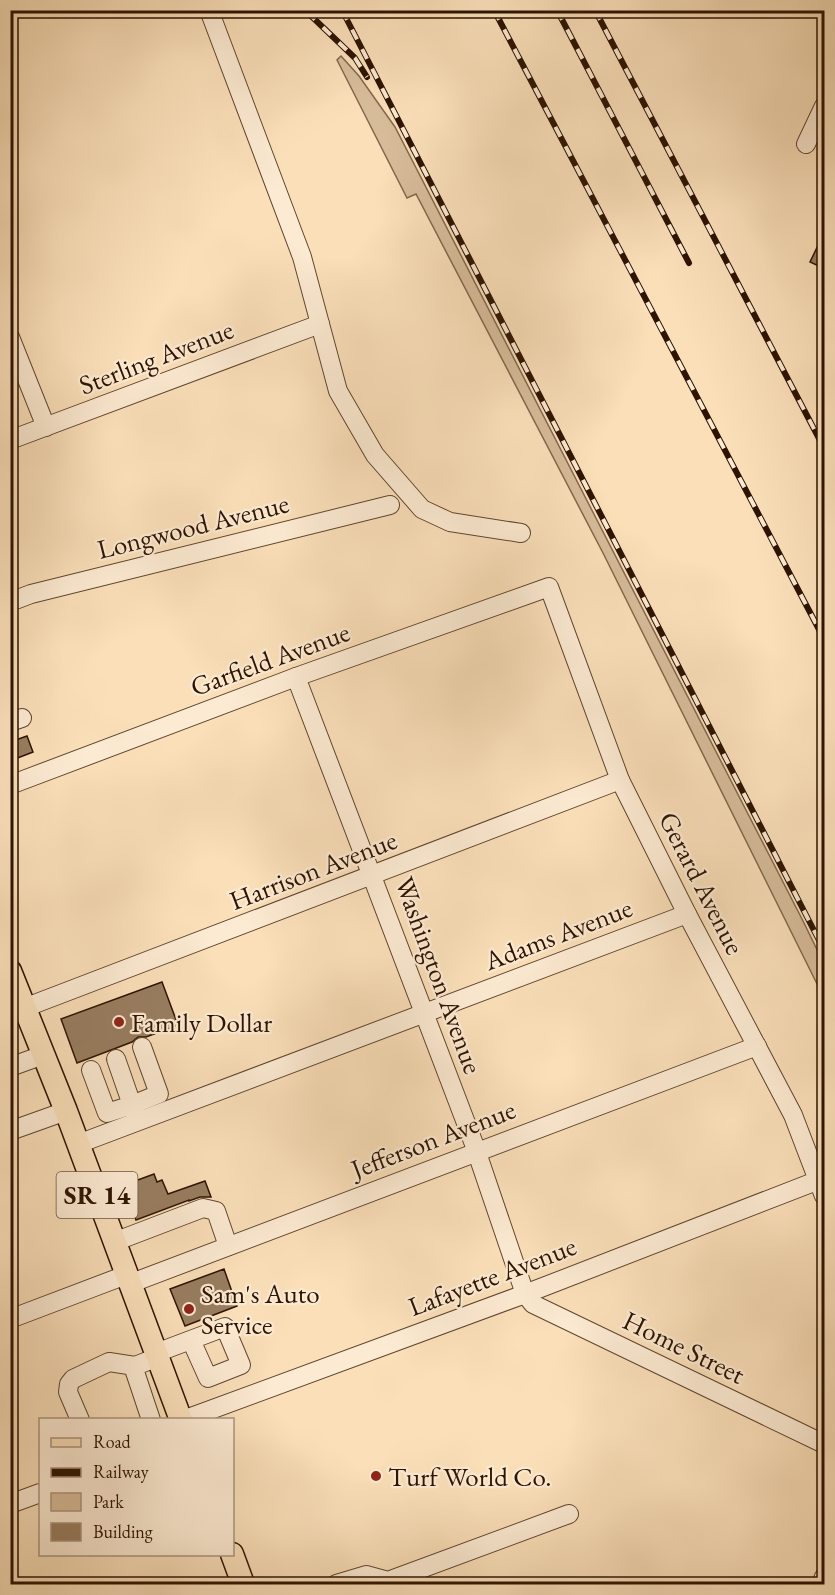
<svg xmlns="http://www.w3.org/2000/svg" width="835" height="1595" font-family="'EB Garamond',serif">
<rect width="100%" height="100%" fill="#fadfb9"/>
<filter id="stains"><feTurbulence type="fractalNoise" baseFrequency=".00333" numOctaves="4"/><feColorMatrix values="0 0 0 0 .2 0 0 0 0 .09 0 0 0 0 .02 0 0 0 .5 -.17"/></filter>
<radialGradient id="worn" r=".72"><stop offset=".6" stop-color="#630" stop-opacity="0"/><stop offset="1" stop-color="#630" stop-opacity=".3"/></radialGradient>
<polygon fill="#d7bc9a" stroke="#82684d" stroke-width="1.5" points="341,56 359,76 395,127 803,921 824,964 824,998 603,553 416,194 407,198 337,60"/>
<g fill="#987d60" stroke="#2d1300" stroke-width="1.5">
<polygon points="825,231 825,269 810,262"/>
<polygon points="27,736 33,752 10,761 10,742"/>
<polygon points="162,982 178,1025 146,1037 138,1037 132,1042 77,1063 61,1019"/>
<polygon points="154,1174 157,1182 162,1180 168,1194 205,1181 211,1197 200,1197 189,1201 189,1200 136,1220 131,1206 134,1205 127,1184"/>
<polygon points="224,1269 237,1306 185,1326 170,1289"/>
</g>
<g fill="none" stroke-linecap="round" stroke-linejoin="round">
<g stroke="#60462e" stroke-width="20">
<g id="minor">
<polyline points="209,10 302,257 338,391 375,455 422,509 450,522 521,533"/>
<polyline points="806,144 824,106"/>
<polyline points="10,337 46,427"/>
<polyline points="10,440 320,324"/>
<polyline points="10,602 31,594 390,505"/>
<polyline points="296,677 474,1144 525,1294 533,1304 824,1444"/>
<polyline points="10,722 22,718"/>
<polyline points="10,785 296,677 549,587 620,780 687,914 793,1115 824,1196"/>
<polyline points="24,1008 620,780"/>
<polyline points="10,1067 43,1055"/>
<polyline points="91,1070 107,1113 132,1105 116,1059"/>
<polyline points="135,1114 132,1105 159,1094 142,1047"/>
<polyline points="10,1131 66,1111"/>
<polyline points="78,1144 687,914"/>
<polyline points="114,1242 203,1208 216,1211 228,1246"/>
<polyline points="129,1284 757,1046"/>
<polyline points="10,1319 126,1275"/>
<polyline points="156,1353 225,1327 241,1365 208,1378 191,1340"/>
<polyline points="133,1366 151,1420"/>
<polyline points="80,1420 68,1392 69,1384 73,1379 109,1362 135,1366 158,1357"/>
<polyline points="183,1420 525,1294 819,1180"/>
<polyline points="10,1504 40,1493"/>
<polyline points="336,1584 366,1575 388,1581 569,1514"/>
<polyline points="821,1584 824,1577"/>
</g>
</g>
<g stroke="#2d1300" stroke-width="25">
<g id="major">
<polyline points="10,971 66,1111 181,1420"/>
<polyline points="232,1554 243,1584"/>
</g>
</g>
<use href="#minor" stroke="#fcead2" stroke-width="18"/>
<use href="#major" stroke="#fadfb9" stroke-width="22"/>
<g stroke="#2d1300" stroke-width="6">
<g id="rail">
<polyline points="342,10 824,950"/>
<polyline points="494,10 824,639"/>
<polyline points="557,10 689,263"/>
<polyline points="595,10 824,448"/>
<polyline points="307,12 355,58 367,77"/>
</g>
</g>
<use href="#rail" stroke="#fcead2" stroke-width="4" stroke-dasharray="11" stroke-linecap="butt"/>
</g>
<g fill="#8f2418" stroke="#fcead2" stroke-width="2">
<circle cx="119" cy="1022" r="6"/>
<circle cx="189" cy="1309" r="6"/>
<circle cx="376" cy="1476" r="6"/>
</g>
<g text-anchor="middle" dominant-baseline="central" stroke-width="4.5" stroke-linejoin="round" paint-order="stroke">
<rect fill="#fcead2" stroke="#6b543f" stroke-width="1.5" x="56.5" y="1172" width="81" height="46" rx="4.5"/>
<g font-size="26" font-weight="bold" fill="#2d1300">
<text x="97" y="1195">SR 14</text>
</g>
<g font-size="27" fill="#2d1300" stroke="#fcead2">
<text transform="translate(156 357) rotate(-21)">Sterling Avenue</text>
<text transform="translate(193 526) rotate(-14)">Longwood Avenue</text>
<text transform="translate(270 659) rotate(-20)">Garfield Avenue</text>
<text transform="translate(313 870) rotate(-21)">Harrison Avenue</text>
<text transform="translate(702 883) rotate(63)">Gerard Avenue</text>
<text transform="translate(558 934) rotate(-21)">Adams Avenue</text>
<text transform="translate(439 975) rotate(70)">Washington Avenue</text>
<text transform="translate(433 1139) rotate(-21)">Jefferson Avenue</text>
<text transform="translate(492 1276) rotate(-21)">Lafayette Avenue</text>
<text transform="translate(684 1347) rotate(26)">Home Street</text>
</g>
<g font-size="27" fill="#2d1300" stroke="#fcead2" text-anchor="start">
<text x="131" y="1022">Family Dollar</text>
<text x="201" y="1293">Sam's Auto<tspan x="201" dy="31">Service</tspan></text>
<text x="388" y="1476">Turf World Co.</text>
</g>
</g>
<rect width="835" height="1595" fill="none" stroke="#fadfb9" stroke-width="36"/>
<rect x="12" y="12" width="811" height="1571" fill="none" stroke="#2d1300" stroke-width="3"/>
<rect x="18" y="18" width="799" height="1559" fill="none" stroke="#2d1300" stroke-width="1.5"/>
<rect x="39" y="1418" width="195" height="138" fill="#fcead2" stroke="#a9947e" stroke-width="1.5"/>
<rect x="51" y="1438" width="30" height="9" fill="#fadfb9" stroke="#a9947e" stroke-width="1.5"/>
<text x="93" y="1448" font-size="18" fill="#2d1300">Road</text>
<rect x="51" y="1468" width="30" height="9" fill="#2d1300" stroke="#a9947e" stroke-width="1.5"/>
<text x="93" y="1478" font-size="18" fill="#2d1300">Railway</text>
<rect x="51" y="1493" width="30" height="18" fill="#d7bc9a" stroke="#a9947e" stroke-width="1.5"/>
<text x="93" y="1508" font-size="18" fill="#2d1300">Park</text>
<rect x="51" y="1523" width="30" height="18" fill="#987d60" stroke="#a9947e" stroke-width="1.5"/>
<text x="93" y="1538" font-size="18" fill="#2d1300">Building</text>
<rect width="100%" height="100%" filter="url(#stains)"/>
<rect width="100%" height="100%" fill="url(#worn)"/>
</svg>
